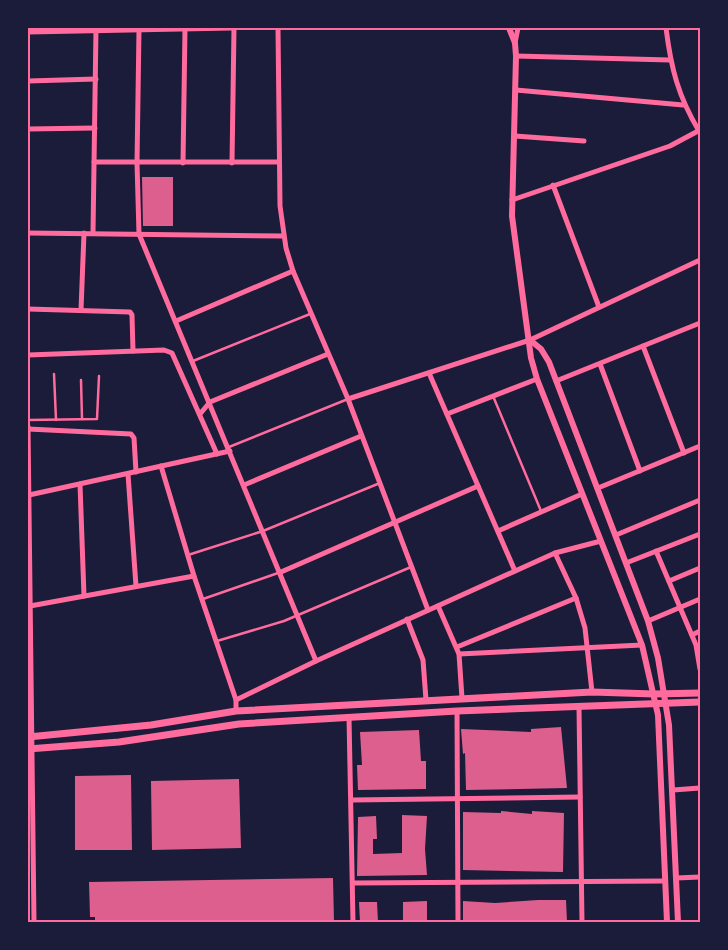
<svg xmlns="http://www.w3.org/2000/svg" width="728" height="950" font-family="'PT Serif',serif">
<rect width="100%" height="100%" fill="#1b1b3a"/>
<g fill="#dd5f8e">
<polygon points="142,177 173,177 173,226 143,226"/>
<polygon points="561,727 567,788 466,790 465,753 463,754 461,729 531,732 531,729"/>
<polygon points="419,730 421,761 426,761 426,789 358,790 357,765 362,765 360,732"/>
<polygon points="131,775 132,850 75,850 75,776"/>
<polygon points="239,779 241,848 152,850 151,781"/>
<polygon points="501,811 532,814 532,811 564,813 563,872 463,870 463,812 501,813"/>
<polygon points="402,815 427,816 425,849 427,875 357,876 358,817 376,816 377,839 373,839 373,854 402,853"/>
<polygon points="333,878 334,922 95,922 95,917 90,917 89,882"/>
<polygon points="538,900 566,900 567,922 463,922 463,901 495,903"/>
<polygon points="427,901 427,922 403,922 403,902"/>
<polygon points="359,902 377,902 378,922 360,922"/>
</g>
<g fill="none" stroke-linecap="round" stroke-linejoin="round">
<g stroke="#ff6b9d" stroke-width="2.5">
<polyline points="193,361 310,314"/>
<polyline points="54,374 56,420"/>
<polyline points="81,380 82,419"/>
<polyline points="493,396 541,511"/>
<polyline points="28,420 97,419 99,376"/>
<polyline points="229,447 348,399"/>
<polyline points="188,555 263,531 380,483"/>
<polyline points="203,599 278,573"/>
<polyline points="217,641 284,621 411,567"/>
</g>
<g stroke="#ff6b9d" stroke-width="5">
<polyline points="278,28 280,206 286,248 293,271 348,399 428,610"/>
<path d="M666,28C671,68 678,96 699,131"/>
<polyline points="139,30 137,163 139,234 316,661"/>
<polyline points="28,32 232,28"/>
<polyline points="515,43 518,28"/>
<polyline points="516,56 670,60"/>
<polyline points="28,81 96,79"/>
<polyline points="516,90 683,105"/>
<polyline points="28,129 95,128"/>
<polyline points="515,136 584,141"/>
<polyline points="94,162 278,162"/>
<polyline points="183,163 185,29"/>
<polyline points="232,163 234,28"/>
<polyline points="553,185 599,307"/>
<polyline points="512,200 670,146 700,130"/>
<polyline points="28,233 283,236"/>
<polyline points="93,233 96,28"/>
<polyline points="28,309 130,312 132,315 133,351"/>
<polyline points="81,310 84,233"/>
<polyline points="176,321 293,271"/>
<polyline points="643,346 684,453"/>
<polyline points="28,355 164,350 172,353 217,454"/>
<polyline points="600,364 640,471"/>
<polyline points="429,373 515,571"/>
<polyline points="556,381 700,323"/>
<polyline points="348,399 530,340 700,260"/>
<polyline points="200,414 210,402 328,354"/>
<polyline points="447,414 537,379"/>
<polyline points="28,426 34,922"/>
<polyline points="28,429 131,434 134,438 136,472"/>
<polyline points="161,466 194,576 236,700"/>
<polyline points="128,474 136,586"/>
<polyline points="80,484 84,596"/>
<polyline points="244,485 361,436"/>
<polyline points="598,488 700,446"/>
<polyline points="29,495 230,451"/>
<polyline points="498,531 582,494"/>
<polyline points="616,535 700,500"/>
<polyline points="656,551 696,645 700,669"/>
<polyline points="555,553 576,598 585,628 592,692"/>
<polyline points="626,563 700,534"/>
<polyline points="281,572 478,486"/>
<polyline points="669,581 700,568"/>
<polyline points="30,606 194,576"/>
<polyline points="438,606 459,654 462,698"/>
<polyline points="407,619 423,660 426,700"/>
<polyline points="648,621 700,599"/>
<polyline points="692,635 700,631"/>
<polyline points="457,647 576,598"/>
<polyline points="459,654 642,645"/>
<polyline points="579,707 582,922"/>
<polyline points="236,711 236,700 316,661 555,553 601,541"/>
<polyline points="457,711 458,922"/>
<polyline points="349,717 353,922"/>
<polyline points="673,790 700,788"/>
<polyline points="352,800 580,797"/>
<polyline points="676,878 700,877"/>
<polyline points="353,883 665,881"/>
</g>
<g stroke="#ff6b9d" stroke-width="6">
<polyline points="509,28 515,43 516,56 512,216 531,358 537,379 642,645 658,715 667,922"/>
<polyline points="530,340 541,349 549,362 648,621 658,658 669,725 678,922"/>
</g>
<g stroke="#ff6b9d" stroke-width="7">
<polyline points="28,737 151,725 236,711 592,692 654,694 700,693"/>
<polyline points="28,749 119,742 239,724 457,711 700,702"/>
</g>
</g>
<rect width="728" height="950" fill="none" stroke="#1b1b3a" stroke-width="58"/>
<rect x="29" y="29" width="670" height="892" fill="none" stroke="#ff6b9d" stroke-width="2"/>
</svg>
